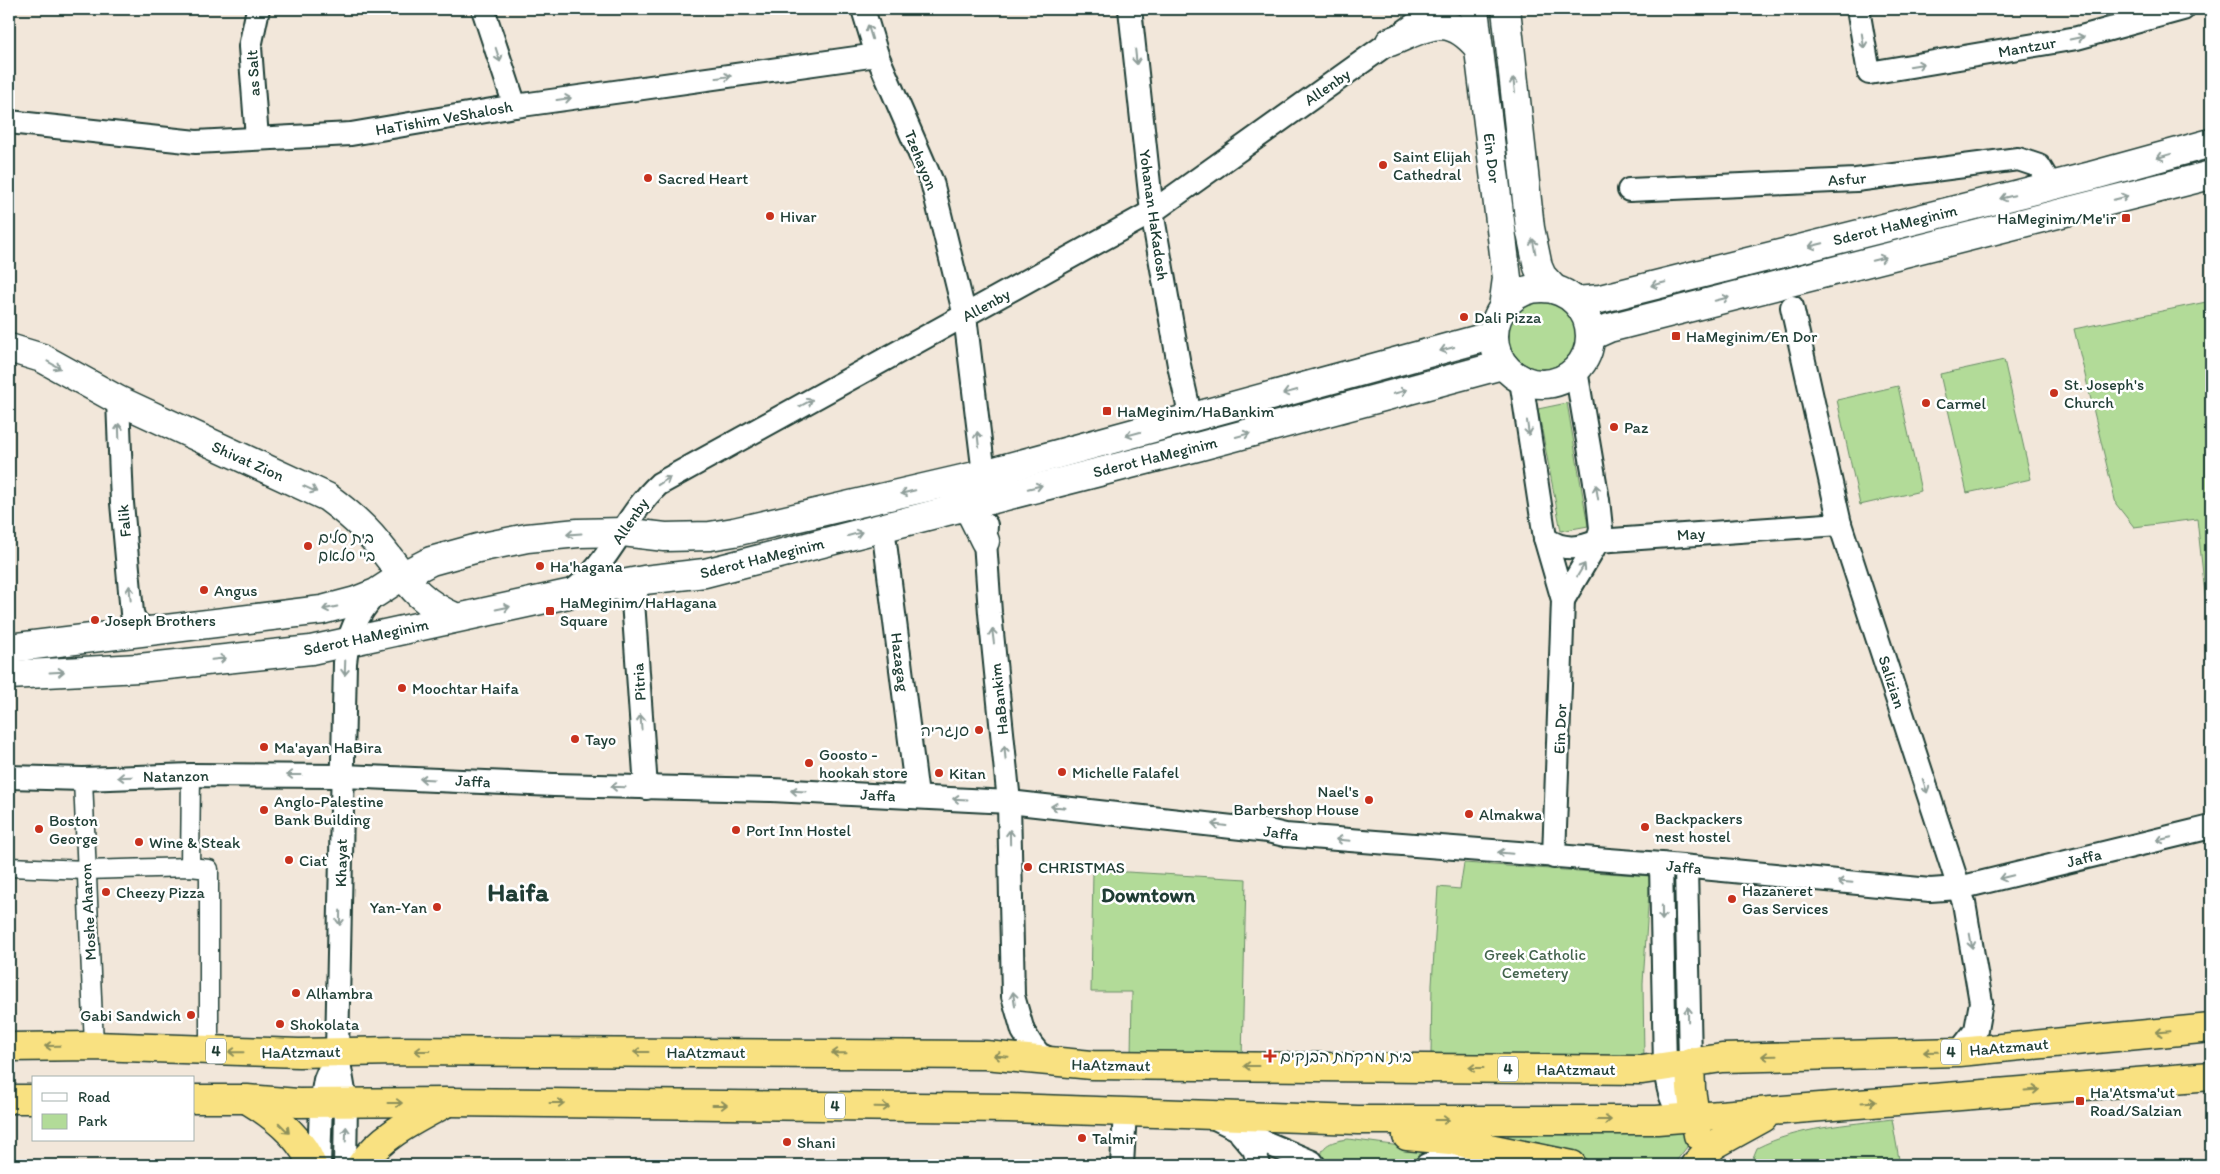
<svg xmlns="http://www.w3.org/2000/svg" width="2220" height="1174" font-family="Itim,'Playpen Sans Hebrew',sans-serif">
<rect width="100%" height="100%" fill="#f2e7da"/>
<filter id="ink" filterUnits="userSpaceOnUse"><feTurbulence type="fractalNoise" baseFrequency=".02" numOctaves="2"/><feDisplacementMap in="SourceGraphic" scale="10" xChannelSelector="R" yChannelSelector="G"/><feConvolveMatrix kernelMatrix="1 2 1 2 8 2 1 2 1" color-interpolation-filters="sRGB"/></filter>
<g filter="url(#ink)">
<g fill="#b2db98" stroke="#688c66">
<circle cx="1542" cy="335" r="34"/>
<polygon points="2211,301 2211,648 2197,519 2134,527 2116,504 2074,329"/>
<polygon points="2004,360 2031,479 1967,493 1940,374"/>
<polygon points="1898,386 1921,491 1860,505 1837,400"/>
<polygon points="1567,403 1588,526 1561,531 1538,409"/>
<polygon points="1464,863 1650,876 1643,983 1644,1059 1431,1056 1432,985 1438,887 1460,889"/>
<polygon points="1093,870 1246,879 1242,1060 1131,1057 1132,992 1091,992"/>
<path d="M1892,1119L1900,1165H1750L1757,1148C1798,1127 1847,1125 1892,1119Z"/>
<polygon points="1686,1125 1687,1147 1673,1165 1616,1165 1508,1147 1508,1129"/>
<path d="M1348,1139L1423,1149L1426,1150L1427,1153L1401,1165H1325L1322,1162C1318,1144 1334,1141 1348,1139Z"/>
</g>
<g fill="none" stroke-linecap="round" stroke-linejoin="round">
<g stroke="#1f3d34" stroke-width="21">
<g id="pedestrian">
<polyline points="83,779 94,1046"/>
<polyline points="9,867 86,870 190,867 209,869 209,1051"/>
<polyline points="190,867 191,775"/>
</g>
</g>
<g stroke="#1f3d34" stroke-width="26">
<g id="minor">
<polyline points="483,9 515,106"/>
<polyline points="863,9 877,55 932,182 965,316 986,491"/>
<polyline points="1130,9 1152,212 1179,365 1191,419"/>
<polyline points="1858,9 1869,73 2077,38 2183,9"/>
<polyline points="9,122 196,142 351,134 515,106 877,55"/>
<polyline points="257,138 250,47 258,9"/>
<polyline points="1629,190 1856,180 2018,159 2039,166 2051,186"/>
<polyline points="1792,307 1840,524 1964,903 1981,1002 1976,1030 1959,1052"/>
<polyline points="1521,380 1545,538 1563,600 1554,857"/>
<path d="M118,400L122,503L132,613C135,624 142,628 153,630"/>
<polyline points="986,525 985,541 990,613 1009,802 1013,996 1023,1031 1031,1044 1039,1054 1055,1062"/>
<polyline points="883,527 917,796"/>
<path d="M1545,538C1562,551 1580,549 1598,541L1840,524"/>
<polyline points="644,580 639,585 633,601 646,788"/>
<path d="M568,594C610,566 623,517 659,484L1152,212L1436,9"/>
<polyline points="1563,600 1598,541 1601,528 1598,500 1576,370"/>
<polyline points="9,777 83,779 191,775 343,776 554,785 772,790 1009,802 1268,831 1285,835 1661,864 1930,890 1959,888 2211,827"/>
<path d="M1661,864L1665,1067C1668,1090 1670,1111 1695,1118"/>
<polyline points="1686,867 1690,1062"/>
<polyline points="337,1051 346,1103 345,1165"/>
<polyline points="1211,1116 1264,1142 1312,1162 1314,1165"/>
<polyline points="1241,1134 1254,1149 1259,1165"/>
<path d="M319,1165L321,1103L325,1080L337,1051L345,663C348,632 356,617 376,593"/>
<polyline points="1122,1165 1125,1111"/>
<polyline points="1427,1165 1463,1153 1484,1153"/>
</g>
</g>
<g stroke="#1f3d34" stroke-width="31">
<g id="tertiary">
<polyline points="1474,9 1507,278 1503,308"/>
<polyline points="1506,9 1530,228 1538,267 1542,276 1554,289"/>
<path d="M1390,42C1428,27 1447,11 1478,47"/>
<circle cx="1542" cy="336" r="48"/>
<polyline points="1576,301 1600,299 2091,176 2211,143"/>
<polyline points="1591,336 1609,328 2211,175"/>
<path d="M9,348L42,358L118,400L327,497C346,511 363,525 378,544C405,576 413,599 455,617"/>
<polyline points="954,491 971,513 985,541"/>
<polyline points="9,648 322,610 356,601 376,593 402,576 431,561 478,548 527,538 578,533 623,532 665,537 710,536 734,532 984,474 1494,335"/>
<polyline points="9,675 139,668 311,650 568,594 644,580 705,573 1197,447 1502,365"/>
</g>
</g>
<g stroke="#1f3d34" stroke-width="31">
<g id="trunk">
<polyline points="9,1047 94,1046 299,1053 396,1051 985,1055 1092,1065 1642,1070 1722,1058 1959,1052 2211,1028"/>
<polyline points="1690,1062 1691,1089 1698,1135"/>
<polyline points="9,1099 34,1099"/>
<polyline points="194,1099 247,1099 298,1103 447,1102 1007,1108 1358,1120 1657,1120 2211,1076"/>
<path d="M248,1100C273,1115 301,1137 312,1165"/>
<polyline points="1407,1136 1450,1140 1572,1165"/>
<path d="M361,1165C381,1136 414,1120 444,1104"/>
<polyline points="1695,1165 1714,1145 1763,1118"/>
</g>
</g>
<use href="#pedestrian" stroke="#fff" stroke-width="18"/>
<use href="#minor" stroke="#fff" stroke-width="22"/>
<use href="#tertiary" stroke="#fff" stroke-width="28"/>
<use href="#trunk" stroke="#f9e181" stroke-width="28"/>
</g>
<defs><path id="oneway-shaft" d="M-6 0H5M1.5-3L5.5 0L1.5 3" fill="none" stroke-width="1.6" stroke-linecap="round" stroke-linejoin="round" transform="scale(1.25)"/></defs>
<g stroke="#8f9e9a">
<use href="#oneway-shaft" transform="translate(870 32) rotate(-107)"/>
<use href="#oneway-shaft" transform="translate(2077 38) rotate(-12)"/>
<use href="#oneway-shaft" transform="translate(1863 41) rotate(81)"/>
<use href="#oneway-shaft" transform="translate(498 55) rotate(72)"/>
<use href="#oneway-shaft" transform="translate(1136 57) rotate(84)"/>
<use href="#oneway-shaft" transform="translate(1917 65) rotate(-10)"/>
<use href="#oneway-shaft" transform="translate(724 77) rotate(-8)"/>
<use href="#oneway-shaft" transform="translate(1514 85) rotate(-97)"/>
<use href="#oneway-shaft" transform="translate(564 99) rotate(-8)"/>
<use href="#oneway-shaft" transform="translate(2164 156) rotate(164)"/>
<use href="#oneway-shaft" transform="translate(2007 197) rotate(166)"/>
<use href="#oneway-shaft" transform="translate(2121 198) rotate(-14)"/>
<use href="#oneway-shaft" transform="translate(1816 245) rotate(166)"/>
<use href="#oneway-shaft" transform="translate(1534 246) rotate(-101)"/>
<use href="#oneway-shaft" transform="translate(1879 259) rotate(-14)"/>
<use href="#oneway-shaft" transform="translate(1658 284) rotate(166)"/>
<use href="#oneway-shaft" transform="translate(1722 299) rotate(-14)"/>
<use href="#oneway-shaft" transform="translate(1447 349) rotate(165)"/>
<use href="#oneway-shaft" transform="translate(54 365) rotate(29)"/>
<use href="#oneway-shaft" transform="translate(1290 392) rotate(165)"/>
<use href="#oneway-shaft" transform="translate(1400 392) rotate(-15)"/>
<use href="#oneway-shaft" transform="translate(806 403) rotate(-28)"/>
<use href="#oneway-shaft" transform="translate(1528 428) rotate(82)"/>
<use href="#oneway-shaft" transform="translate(119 431) rotate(-92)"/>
<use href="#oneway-shaft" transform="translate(1133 434) rotate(165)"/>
<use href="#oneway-shaft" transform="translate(1243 435) rotate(-15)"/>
<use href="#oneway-shaft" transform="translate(978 439) rotate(-96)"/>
<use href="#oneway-shaft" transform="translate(664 481) rotate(-33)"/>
<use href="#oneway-shaft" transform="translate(1035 487) rotate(-14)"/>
<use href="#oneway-shaft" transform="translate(310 489) rotate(24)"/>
<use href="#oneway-shaft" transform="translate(908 492) rotate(167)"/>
<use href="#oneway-shaft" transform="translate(1597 492) rotate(-99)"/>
<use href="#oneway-shaft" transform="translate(574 534) rotate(176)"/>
<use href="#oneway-shaft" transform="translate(855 534) rotate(-15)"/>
<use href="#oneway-shaft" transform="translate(1581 570) rotate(-59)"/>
<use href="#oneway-shaft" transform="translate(130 593) rotate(-95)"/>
<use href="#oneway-shaft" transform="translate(330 608) rotate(168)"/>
<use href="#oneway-shaft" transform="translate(503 608) rotate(-12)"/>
<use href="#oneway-shaft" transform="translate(993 636) rotate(-97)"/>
<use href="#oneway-shaft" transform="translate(219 659) rotate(-6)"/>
<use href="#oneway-shaft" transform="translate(345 668) rotate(92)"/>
<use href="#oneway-shaft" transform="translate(57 672) rotate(-3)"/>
<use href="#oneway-shaft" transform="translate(641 722) rotate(-94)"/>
<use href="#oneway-shaft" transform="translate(1005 753) rotate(-95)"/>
<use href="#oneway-shaft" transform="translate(294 775) rotate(-180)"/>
<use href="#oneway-shaft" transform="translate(125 777) rotate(178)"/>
<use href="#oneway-shaft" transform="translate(427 779) rotate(-177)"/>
<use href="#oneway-shaft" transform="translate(1925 786) rotate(72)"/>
<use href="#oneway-shaft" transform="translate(618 787) rotate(-178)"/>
<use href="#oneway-shaft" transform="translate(798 791) rotate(-177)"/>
<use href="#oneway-shaft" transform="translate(960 799) rotate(-177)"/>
<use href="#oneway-shaft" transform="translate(1058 807) rotate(-174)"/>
<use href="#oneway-shaft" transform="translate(1219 825) rotate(-173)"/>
<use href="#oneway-shaft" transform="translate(1010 837) rotate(-91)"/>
<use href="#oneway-shaft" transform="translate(2164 839) rotate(166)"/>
<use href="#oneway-shaft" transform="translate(1343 840) rotate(-175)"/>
<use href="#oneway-shaft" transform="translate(1505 853) rotate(-175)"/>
<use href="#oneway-shaft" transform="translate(2006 877) rotate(166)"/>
<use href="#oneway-shaft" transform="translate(1845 882) rotate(-175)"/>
<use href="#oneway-shaft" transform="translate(1662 913) rotate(89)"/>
<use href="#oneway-shaft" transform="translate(340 918) rotate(91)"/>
<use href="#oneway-shaft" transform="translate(1971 941) rotate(80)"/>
<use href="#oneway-shaft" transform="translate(1014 999) rotate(-98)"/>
<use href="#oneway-shaft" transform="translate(1688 1014) rotate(-91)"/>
<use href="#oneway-shaft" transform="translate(346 1134) rotate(-88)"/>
</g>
<g stroke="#8c8f5a">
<use href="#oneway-shaft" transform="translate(2163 1032) rotate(175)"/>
<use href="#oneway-shaft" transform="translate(52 1046) rotate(179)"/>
<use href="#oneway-shaft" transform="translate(422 1051) rotate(-180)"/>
<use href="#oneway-shaft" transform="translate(236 1052) rotate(-179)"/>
<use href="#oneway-shaft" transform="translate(641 1052) rotate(-180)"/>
<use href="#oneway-shaft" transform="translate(1931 1052) rotate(179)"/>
<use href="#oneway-shaft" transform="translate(839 1053) rotate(-179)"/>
<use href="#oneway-shaft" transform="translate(1001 1056) rotate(-175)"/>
<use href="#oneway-shaft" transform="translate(1769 1056) rotate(179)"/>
<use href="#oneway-shaft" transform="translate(1251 1066) rotate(-180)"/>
<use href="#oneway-shaft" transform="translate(1476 1068) rotate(-180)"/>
<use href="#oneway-shaft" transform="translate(2032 1090) rotate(-4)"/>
<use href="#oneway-shaft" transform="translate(1869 1102) rotate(-4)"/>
<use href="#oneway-shaft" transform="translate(395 1103)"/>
<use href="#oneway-shaft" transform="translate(557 1103)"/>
<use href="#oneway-shaft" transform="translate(720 1105)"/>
<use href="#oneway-shaft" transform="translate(882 1107) rotate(1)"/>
<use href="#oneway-shaft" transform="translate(1442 1120)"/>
<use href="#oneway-shaft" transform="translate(1604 1120)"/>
<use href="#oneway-shaft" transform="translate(284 1128) rotate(45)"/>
</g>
</g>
<g fill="#c8321e" stroke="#fff" stroke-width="2">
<circle cx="1383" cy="165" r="5"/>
<circle cx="648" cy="178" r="5"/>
<circle cx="770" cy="216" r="5"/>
<rect x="2121" y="213" width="10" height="10" rx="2.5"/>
<circle cx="1464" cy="317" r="5"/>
<rect x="1671" y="331" width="10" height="10" rx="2.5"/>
<circle cx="2054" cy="393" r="5"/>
<circle cx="1926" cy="403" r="5"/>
<rect x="1102" y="406" width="10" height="10" rx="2.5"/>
<circle cx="1614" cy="427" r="5"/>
<circle cx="308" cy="546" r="5"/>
<circle cx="540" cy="566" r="5"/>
<circle cx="204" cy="590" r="5"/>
<rect x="545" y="606" width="10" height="10" rx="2.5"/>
<circle cx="95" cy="620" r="5"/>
<circle cx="402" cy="688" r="5"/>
<circle cx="979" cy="730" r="5"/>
<circle cx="575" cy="739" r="5"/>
<circle cx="264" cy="747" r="5"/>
<circle cx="809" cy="763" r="5"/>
<circle cx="1062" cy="772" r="5"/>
<circle cx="939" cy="773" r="5"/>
<circle cx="1369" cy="800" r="5"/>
<circle cx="264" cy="810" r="5"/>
<circle cx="1469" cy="814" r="5"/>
<circle cx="1645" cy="827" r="5"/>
<circle cx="39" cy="829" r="5"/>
<circle cx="736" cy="830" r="5"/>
<circle cx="139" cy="842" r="5"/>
<circle cx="289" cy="860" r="5"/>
<circle cx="1028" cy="867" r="5"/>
<circle cx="106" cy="892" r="5"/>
<circle cx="1732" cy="899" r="5"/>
<circle cx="437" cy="907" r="5"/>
<circle cx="296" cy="993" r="5"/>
<circle cx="191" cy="1015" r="5"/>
<circle cx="280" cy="1024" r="5"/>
<path d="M1267.5 1048.5h5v5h5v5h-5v5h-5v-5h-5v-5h5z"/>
<rect x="2075" y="1096" width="10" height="10" rx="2.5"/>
<circle cx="1082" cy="1138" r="5"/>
<circle cx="787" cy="1142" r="5"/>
</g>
<g text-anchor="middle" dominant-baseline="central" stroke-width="5" stroke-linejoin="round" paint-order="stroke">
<g fill="#fff" stroke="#627771" stroke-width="1">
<rect x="206" y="1038.5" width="20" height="25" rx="4"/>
<rect x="1941" y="1039.5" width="20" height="25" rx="4"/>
<rect x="1498" y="1056.5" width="20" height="25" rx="4"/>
<rect x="825" y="1093.5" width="20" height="25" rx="4"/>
</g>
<g font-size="15" font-weight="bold" fill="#1f3d34">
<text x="216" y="1051">4</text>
<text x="1951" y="1052">4</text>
<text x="1508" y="1069">4</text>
<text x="835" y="1106">4</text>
</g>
<g font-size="16" fill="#1f3d34" stroke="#fff">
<text transform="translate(2027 47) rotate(-10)">Mantzur</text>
<text transform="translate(253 73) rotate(-93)">as Salt</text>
<text transform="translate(1327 87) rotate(-35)">Allenby</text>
<text transform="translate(444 118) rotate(-10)">HaTishim VeShalosh</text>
<text transform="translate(1492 158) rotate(83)">Ein Dor</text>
<text transform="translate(921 160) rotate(68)">Tzehayon</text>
<text transform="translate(1847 179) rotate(-4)">Asfur</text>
<text transform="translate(1154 215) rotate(82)">Yohanan HaKadosh</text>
<text transform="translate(1895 225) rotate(-14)">Sderot HaMeginim</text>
<text transform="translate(986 305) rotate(-29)">Allenby</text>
<text transform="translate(1155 457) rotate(-14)">Sderot HaMeginim</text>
<text transform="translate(248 461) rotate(24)">Shivat Zion</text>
<text transform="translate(124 521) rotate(-95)">Falik</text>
<text transform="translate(630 521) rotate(-56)">Allenby</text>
<text transform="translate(1691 534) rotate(-4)">May</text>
<text transform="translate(762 558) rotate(-14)">Sderot HaMeginim</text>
<text transform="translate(366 637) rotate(-12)">Sderot HaMeginim</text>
<text transform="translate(900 662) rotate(83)">Hazagag</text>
<text transform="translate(639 682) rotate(-94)">Pitria</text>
<text transform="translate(1892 682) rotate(72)">Salizian</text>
<text transform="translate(999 699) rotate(-96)">HaBankim</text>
<text transform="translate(1560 729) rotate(-88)">Ein Dor</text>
<text transform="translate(176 776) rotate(-1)">Natanzon</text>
<text transform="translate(473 781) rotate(3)">Jaffa</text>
<text transform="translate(878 795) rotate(3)">Jaffa</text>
<text transform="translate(1281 833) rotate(8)">Jaffa</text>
<text transform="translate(2084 858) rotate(-14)">Jaffa</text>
<text transform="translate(341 863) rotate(-89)">Khayat</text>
<text transform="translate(1684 867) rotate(6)">Jaffa</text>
<text transform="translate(88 912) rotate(-93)">Moshe Aharon</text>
<text transform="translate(2009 1047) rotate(-5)">HaAtzmaut</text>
<text transform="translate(301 1052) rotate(-1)">HaAtzmaut</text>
<text x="706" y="1052">HaAtzmaut</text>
<text transform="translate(1111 1065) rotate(1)">HaAtzmaut</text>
<text x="1576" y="1069">HaAtzmaut</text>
</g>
<g font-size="16" fill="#1f3d34" stroke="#fff" text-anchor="start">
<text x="1393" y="156">Saint Elijah<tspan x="1393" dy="18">Cathedral</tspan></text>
<text x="658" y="178">Sacred Heart</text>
<text x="780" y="216">Hivar</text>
<text x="2116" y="218" text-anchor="end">HaMeginim/Me'ir</text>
<text x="1474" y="317">Dali Pizza</text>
<text x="1686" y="336">HaMeginim/En Dor</text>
<text x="2064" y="384">St. Joseph's<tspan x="2064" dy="18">Church</tspan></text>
<text x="1936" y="403">Carmel</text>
<text x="1117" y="411">HaMeginim/HaBankim</text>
<text x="1624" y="427">Paz</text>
<text x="318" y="537">בית סלים<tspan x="318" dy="18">ביי סלאם</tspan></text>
<text x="550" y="566">Ha'hagana</text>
<text x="214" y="590">Angus</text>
<text x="560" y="602">HaMeginim/HaHagana<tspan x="560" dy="18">Square</tspan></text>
<text x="105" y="620">Joseph Brothers</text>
<text x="412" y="688">Moochtar Haifa</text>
<text x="969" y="730" text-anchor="end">סנגריה</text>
<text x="585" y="739">Tayo</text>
<text x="274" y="747">Ma'ayan HaBira</text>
<text x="819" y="754">Goosto -<tspan x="819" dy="18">hookah store</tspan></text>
<text x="1072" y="772">Michelle Falafel</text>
<text x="949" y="773">Kitan</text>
<text x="1359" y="791" text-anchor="end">Nael's<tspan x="1359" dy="18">Barbershop House</tspan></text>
<text x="274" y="801">Anglo-Palestine<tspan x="274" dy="18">Bank Building</tspan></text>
<text x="1479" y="814">Almakwa</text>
<text x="1655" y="818">Backpackers<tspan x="1655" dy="18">nest hostel</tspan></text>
<text x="49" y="820">Boston<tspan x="49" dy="18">George</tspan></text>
<text x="746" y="830">Port Inn Hostel</text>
<text x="149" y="842">Wine &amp; Steak</text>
<text x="299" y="860">Ciat</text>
<text x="1038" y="867">CHRISTMAS</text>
<text x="1742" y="890">Hazaneret<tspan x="1742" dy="18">Gas Services</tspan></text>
<text x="116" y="892">Cheezy Pizza</text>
<text x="427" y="907" text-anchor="end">Yan-Yan</text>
<text x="306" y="993">Alhambra</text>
<text x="181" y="1015" text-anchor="end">Gabi Sandwich</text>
<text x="290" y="1024">Shokolata</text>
<text x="1280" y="1056">בית מרקחת הבנקים</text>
<text x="2090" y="1092">Ha'Atsma'ut<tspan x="2090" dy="18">Road/Salzian</tspan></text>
<text x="1092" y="1138">Talmir</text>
<text x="797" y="1142">Shani</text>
</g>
<g font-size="16" fill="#44644d" stroke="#fff">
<text x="1535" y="954">Greek Catholic<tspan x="1535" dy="18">Cemetery</tspan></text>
</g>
<g font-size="21" font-weight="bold" fill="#1f3d34" stroke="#fff">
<text x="1148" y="894">Downtown</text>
</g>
<g font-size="26" font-weight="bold" fill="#1f3d34" stroke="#fff">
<text x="518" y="892">Haifa</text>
</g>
</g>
<rect width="2220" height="1174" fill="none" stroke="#fff" stroke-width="30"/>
<rect x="15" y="15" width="2190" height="1144" fill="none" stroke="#1f3d34" stroke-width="2" filter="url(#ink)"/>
<rect x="32" y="1076" width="162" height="65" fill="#ffffff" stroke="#a5b1ae"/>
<rect x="42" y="1093" width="25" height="8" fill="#ffffff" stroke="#a5b1ae"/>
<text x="78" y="1102" font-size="15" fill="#1f3d34">Road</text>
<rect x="42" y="1114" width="25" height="15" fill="#b2db98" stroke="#a5b1ae"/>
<text x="78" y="1126" font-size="15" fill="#1f3d34">Park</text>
</svg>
